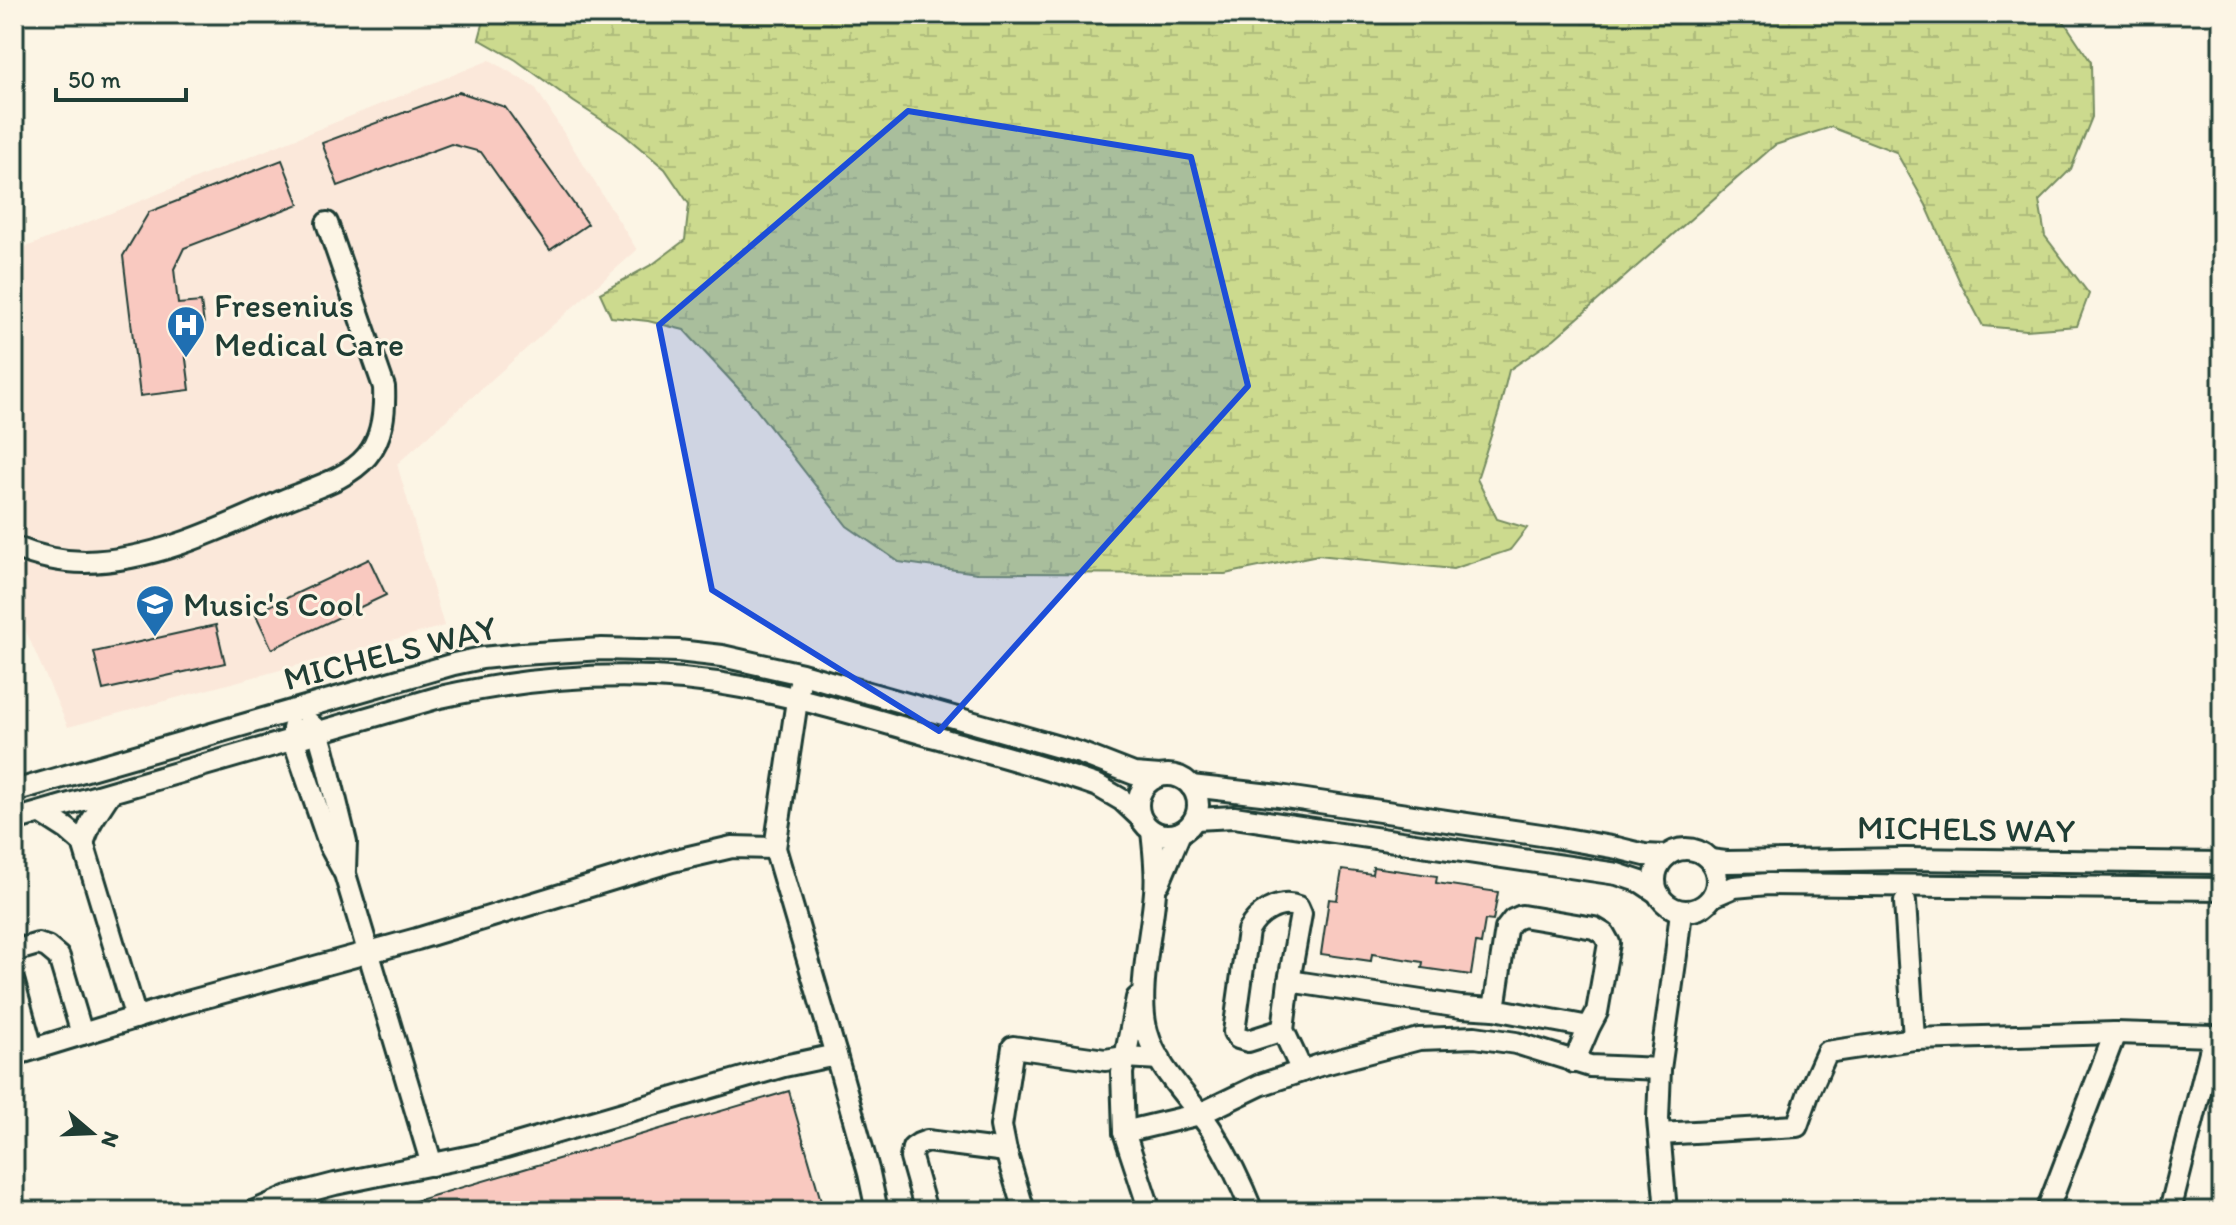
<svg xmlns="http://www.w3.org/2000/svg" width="2236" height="1225" font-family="Itim,sans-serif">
<defs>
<pattern id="wetland-marsh" width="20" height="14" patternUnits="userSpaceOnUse" patternTransform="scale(2)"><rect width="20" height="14" fill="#ccda8e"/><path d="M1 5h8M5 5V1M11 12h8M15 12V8" fill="none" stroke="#afbc7b"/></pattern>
</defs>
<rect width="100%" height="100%" fill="#fcf5e5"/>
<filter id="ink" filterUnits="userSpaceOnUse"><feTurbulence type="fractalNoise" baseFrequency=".0125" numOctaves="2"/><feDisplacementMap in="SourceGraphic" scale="16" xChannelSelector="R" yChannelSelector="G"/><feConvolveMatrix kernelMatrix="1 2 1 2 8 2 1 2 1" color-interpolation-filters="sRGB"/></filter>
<g filter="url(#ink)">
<polygon fill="#fbe8da" points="490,60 535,87 637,250 397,464 444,626 68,727 14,604 14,252"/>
<polygon fill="url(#wetland-marsh)" stroke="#768c61" stroke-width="2" points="489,14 2059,14 2091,62 2092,117 2071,169 2039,201 2045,236 2089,294 2077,326 2026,330 1983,326 1960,282 1926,205 1896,152 1831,127 1775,145 1554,339 1509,370 1499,411 1477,479 1497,519 1527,528 1510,550 1453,569 1318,555 1225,574 977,573 899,562 847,526 748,399 684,330 648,321 611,317 600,293 653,264 685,240 689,204 665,169 622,133 574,102 516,60 479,39 485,17"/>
<g fill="#f9c9c0" stroke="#1f3d34" stroke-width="2">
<polygon points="459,92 505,107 588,224 550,250 481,152 451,144 338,186 322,143"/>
<polygon points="282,160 299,204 184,248 174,269 178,304 201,302 204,325 182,328 190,390 140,396 123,256 149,212"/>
<polygon points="369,559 386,595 272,649 255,613"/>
<polygon points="216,625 225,663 103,690 94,652"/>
<polygon points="1373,867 1437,876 1436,883 1498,892 1493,921 1485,920 1481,944 1476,943 1471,975 1422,968 1423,962 1372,954 1371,961 1321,954 1329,899 1337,900 1342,870 1372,874"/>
<polygon points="789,1091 824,1211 396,1211 395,1207"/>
</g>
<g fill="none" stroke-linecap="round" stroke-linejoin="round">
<g stroke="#1f3d34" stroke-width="26">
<g id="minor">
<path d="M14,547C36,556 61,562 85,562C156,561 224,527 287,499C313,488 348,479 367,456C383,437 385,411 384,387L327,223"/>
<polyline points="799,687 775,848 836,1055 869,1173 877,1211"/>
<polyline points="308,722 318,731 324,752 346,842 345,870"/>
<polyline points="293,728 293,738 330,846 345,874 432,1165"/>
<circle cx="1168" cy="805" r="30"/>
<polyline points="1191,786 1279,796 1548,836 1617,848 1645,855 1666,856"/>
<polyline points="14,791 454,664 482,658 522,654 602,649 678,651 722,656 802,674 1080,753 1134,774 1160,776"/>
<polyline points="42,813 67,829 83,843 136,1018"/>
<polyline points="1195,819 1234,817 1617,874 1641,882 1659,894"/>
<path d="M14,820L440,697C541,675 646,668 747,688C811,700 873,719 935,737C990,753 1045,767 1098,786L1122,800L1140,817"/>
<path d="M1152,831C1154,851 1157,872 1155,892C1152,933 1136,993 1147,1032C1157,1069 1190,1098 1211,1129C1227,1155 1241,1183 1252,1211"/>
<polyline points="83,843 91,822 110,793"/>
<circle cx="1686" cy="880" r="31"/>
<polyline points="1710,860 1726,862 1905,859 2222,863"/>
<polyline points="1159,883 1180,833"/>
<polyline points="1713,896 1734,887 1768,884 2222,889"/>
<polyline points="1905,902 1914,1039"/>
<polyline points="14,951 38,944 47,947 59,957 82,1034"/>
<polyline points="14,983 32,1049"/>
<polyline points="1137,998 1122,1073 1124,1132 1150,1211"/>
<path d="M1283,1030L1248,1041L1238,1038L1234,1032L1248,931C1257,914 1279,899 1298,907L1301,914L1289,981"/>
<polyline points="14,1055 180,1004 417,939 672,861 732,847 775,848"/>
<polyline points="1574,1062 1589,1027 1597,1012 1609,943 1604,934 1594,928 1522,916 1513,920 1506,929 1494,1009 1589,1027"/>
<polyline points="1302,1071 1283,1030 1289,981 1461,1007 1494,1009"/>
<polyline points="1124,1132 1200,1114 1260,1085 1320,1065 1419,1039 1475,1037 1516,1043 1590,1066 1660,1069"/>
<polyline points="1660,1134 1797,1126 1809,1092 1827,1052 1914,1039 2115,1033 2214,1036 2170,1211"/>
<polyline points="255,1211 289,1196 335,1184 482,1154 784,1066 836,1055"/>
<polyline points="926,1211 911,1158 913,1148 919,1144 927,1141 1006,1151"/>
<polyline points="1024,1211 1006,1151 1001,1126 1013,1047 1105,1060 1125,1057 1160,1059"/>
<polyline points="1666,1211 1658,1119 1660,1069 1676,955 1681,911"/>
<polyline points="2047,1211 2115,1033"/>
</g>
</g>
<use href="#minor" stroke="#fcf5e5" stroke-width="20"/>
</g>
</g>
<path fill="#1d4ed8" fill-opacity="0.2" stroke="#1d4ed8" stroke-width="6" stroke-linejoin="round" d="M908,111L1191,157L1248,386L939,731L712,590L659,325Z"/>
<defs>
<g id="hospital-pin" transform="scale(2)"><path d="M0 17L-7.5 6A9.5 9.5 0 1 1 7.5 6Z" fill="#1f6fb2" stroke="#fcf5e5"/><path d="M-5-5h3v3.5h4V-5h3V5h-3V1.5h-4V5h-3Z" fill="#fff"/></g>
<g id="school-pin" transform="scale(2)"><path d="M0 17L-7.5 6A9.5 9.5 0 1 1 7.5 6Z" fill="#1f6fb2" stroke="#fcf5e5"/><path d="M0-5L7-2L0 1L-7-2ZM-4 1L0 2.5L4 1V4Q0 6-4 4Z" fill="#fff"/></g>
</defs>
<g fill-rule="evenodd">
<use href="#hospital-pin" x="186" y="325"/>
<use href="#school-pin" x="155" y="604"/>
</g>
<g text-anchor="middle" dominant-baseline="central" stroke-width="6" stroke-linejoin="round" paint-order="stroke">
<g font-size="34" fill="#1f3d34" stroke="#fcf5e5" text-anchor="start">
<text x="214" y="305">Fresenius<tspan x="214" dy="39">Medical Care</tspan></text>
<text x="183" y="604">Music's Cool</text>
</g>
<g font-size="34" fill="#1f3d34" stroke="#fcf5e5">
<text transform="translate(390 653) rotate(-14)">MICHELS WAY</text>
<text transform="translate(1966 829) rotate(1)">MICHELS WAY</text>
</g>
</g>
<rect width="2236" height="1225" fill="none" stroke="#fcf5e5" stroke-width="48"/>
<rect x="24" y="24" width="2188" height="1177" fill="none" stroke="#1f3d34" stroke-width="3" filter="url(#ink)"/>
<g transform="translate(92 1133) rotate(109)" stroke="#fcf5e5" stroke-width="6" paint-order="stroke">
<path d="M0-6L14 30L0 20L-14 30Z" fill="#1f3d34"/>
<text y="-12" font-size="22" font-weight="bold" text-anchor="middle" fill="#1f3d34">N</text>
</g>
<path d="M56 88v12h130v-12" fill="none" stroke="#1f3d34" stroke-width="4"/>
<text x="68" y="88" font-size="24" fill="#1f3d34" stroke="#fcf5e5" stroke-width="6" paint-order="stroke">50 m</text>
</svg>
